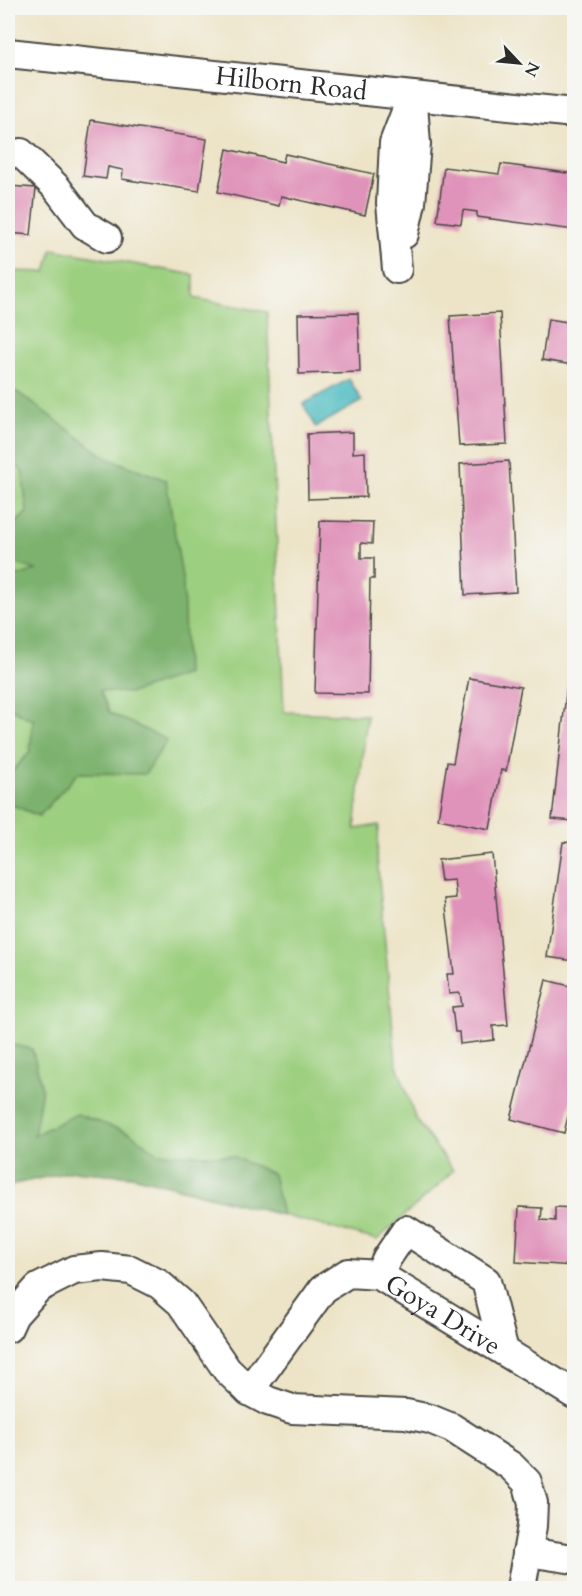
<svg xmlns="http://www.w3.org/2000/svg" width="582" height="1596" font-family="Cardo,serif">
<rect width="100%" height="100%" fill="#f6f6f2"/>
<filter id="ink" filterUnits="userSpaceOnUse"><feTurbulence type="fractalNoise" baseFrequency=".0167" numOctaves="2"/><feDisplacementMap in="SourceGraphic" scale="12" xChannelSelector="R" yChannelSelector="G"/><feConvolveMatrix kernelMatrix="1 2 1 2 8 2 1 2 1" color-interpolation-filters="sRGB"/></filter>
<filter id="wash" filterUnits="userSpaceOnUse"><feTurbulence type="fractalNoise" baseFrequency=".008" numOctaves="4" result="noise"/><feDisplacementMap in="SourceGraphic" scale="24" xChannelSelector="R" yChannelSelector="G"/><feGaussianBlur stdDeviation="1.35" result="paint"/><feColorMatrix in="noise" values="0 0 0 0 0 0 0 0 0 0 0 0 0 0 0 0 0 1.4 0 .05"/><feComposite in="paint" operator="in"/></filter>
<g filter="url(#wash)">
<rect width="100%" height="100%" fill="#ede4c7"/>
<polygon fill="#9ccf7f" stroke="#647d55" stroke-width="1.5" points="52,249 194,275 194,298 267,312 284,712 367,715 355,829 379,825 377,857 396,1062 416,1120 453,1170 443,1181 377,1240 133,1176 73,1171 14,1184 8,1190 8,271 46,272"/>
<g fill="#7db26e" stroke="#546e4c" stroke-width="1.5">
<polygon points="8,388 20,394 107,458 166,480 183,583 186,674 131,693 100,691 110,713 167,740 145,774 78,773 39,816 8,803 8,776 30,752 33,720 8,707 8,579 36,570 8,561 8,526 11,528 27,512 22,471 8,458 8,430 11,431 8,426"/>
<polygon points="8,1044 32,1049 42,1088 34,1135 77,1114 130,1133 158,1153 233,1156 273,1174 282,1215 133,1176 73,1171 14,1184 8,1190"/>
</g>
<polygon fill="#4cbbc1" stroke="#3c7376" stroke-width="1.5" points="349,379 362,401 316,427 303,404"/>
<g id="blocks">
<g fill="#e093ba">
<polygon points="91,120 207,139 199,191 122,179 123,170 108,167 106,179 83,176"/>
<polygon points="227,149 283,162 285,154 374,174 365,215 281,196 279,206 218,192"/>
<polygon points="501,164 574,174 574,230 477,217 477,212 463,210 461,224 437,221 444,167 499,174"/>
<polygon points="8,186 36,188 31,235 8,233"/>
<polygon points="358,313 360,372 299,374 298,314"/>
<polygon points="500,313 507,444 459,446 450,316"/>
<polygon points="548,319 574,323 574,365 542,360"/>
<polygon points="353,432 353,453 365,452 366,497 308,499 307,434"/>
<polygon points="509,461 516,592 465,595 460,464"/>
<polygon points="320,521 373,522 372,544 361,543 361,558 374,558 374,579 370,579 368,694 315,693"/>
<polygon points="568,676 574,676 574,821 552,819"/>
<polygon points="469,678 521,687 506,771 501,770 490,829 438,819 447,762 453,763"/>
<polygon points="563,842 574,843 574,961 547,957"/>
<polygon points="492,854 508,1025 493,1026 494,1040 460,1044 459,1032 455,1032 452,1007 462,1006 460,993 449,994 447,974 454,974 445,899 456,898 454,880 441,881 438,860"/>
<polygon points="546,980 574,987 574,1091 564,1133 511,1119"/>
<polygon points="519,1207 542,1208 541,1220 555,1221 555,1207 574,1208 574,1266 516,1262"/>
</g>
</g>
</g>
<g filter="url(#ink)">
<use href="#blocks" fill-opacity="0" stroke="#484742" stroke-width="1.5"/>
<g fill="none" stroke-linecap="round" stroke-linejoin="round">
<g stroke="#484742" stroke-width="32">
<g id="minor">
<path id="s1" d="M8,53L574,113"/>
<polyline points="21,153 56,187 85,225 107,238"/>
<polyline points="404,234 411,203 416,144 413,104"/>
<polyline points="397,269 391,203 394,143 412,96"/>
<polyline points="379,1275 387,1258 406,1230 486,1281 504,1351"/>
<polyline points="8,1328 14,1315 38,1288 74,1270 102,1267 131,1270 159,1284 181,1303 227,1370 249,1391 268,1401 292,1409 406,1414 430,1419 452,1428 511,1466 527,1482 533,1503 532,1526 521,1588"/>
<path id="s2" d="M249,1391L323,1289L348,1273L379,1275L574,1394"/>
<polyline points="527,1552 574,1559"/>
</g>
</g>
<use href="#minor" stroke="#fff" stroke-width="28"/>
</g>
</g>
<g text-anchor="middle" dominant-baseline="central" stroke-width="5" stroke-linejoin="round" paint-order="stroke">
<g font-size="26" fill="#2b2b2b" stroke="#f6f6f2">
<text stroke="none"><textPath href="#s1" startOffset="285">Hilborn Road</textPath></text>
<text stroke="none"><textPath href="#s2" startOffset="262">Goya Drive</textPath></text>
</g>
</g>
<rect width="582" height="1596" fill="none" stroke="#f6f6f2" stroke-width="30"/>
<g transform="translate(519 63) rotate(116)" stroke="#f6f6f2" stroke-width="4.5" paint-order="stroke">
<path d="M0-4.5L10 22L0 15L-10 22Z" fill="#2b2b2b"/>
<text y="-9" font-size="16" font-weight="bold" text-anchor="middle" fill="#2b2b2b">N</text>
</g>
</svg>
